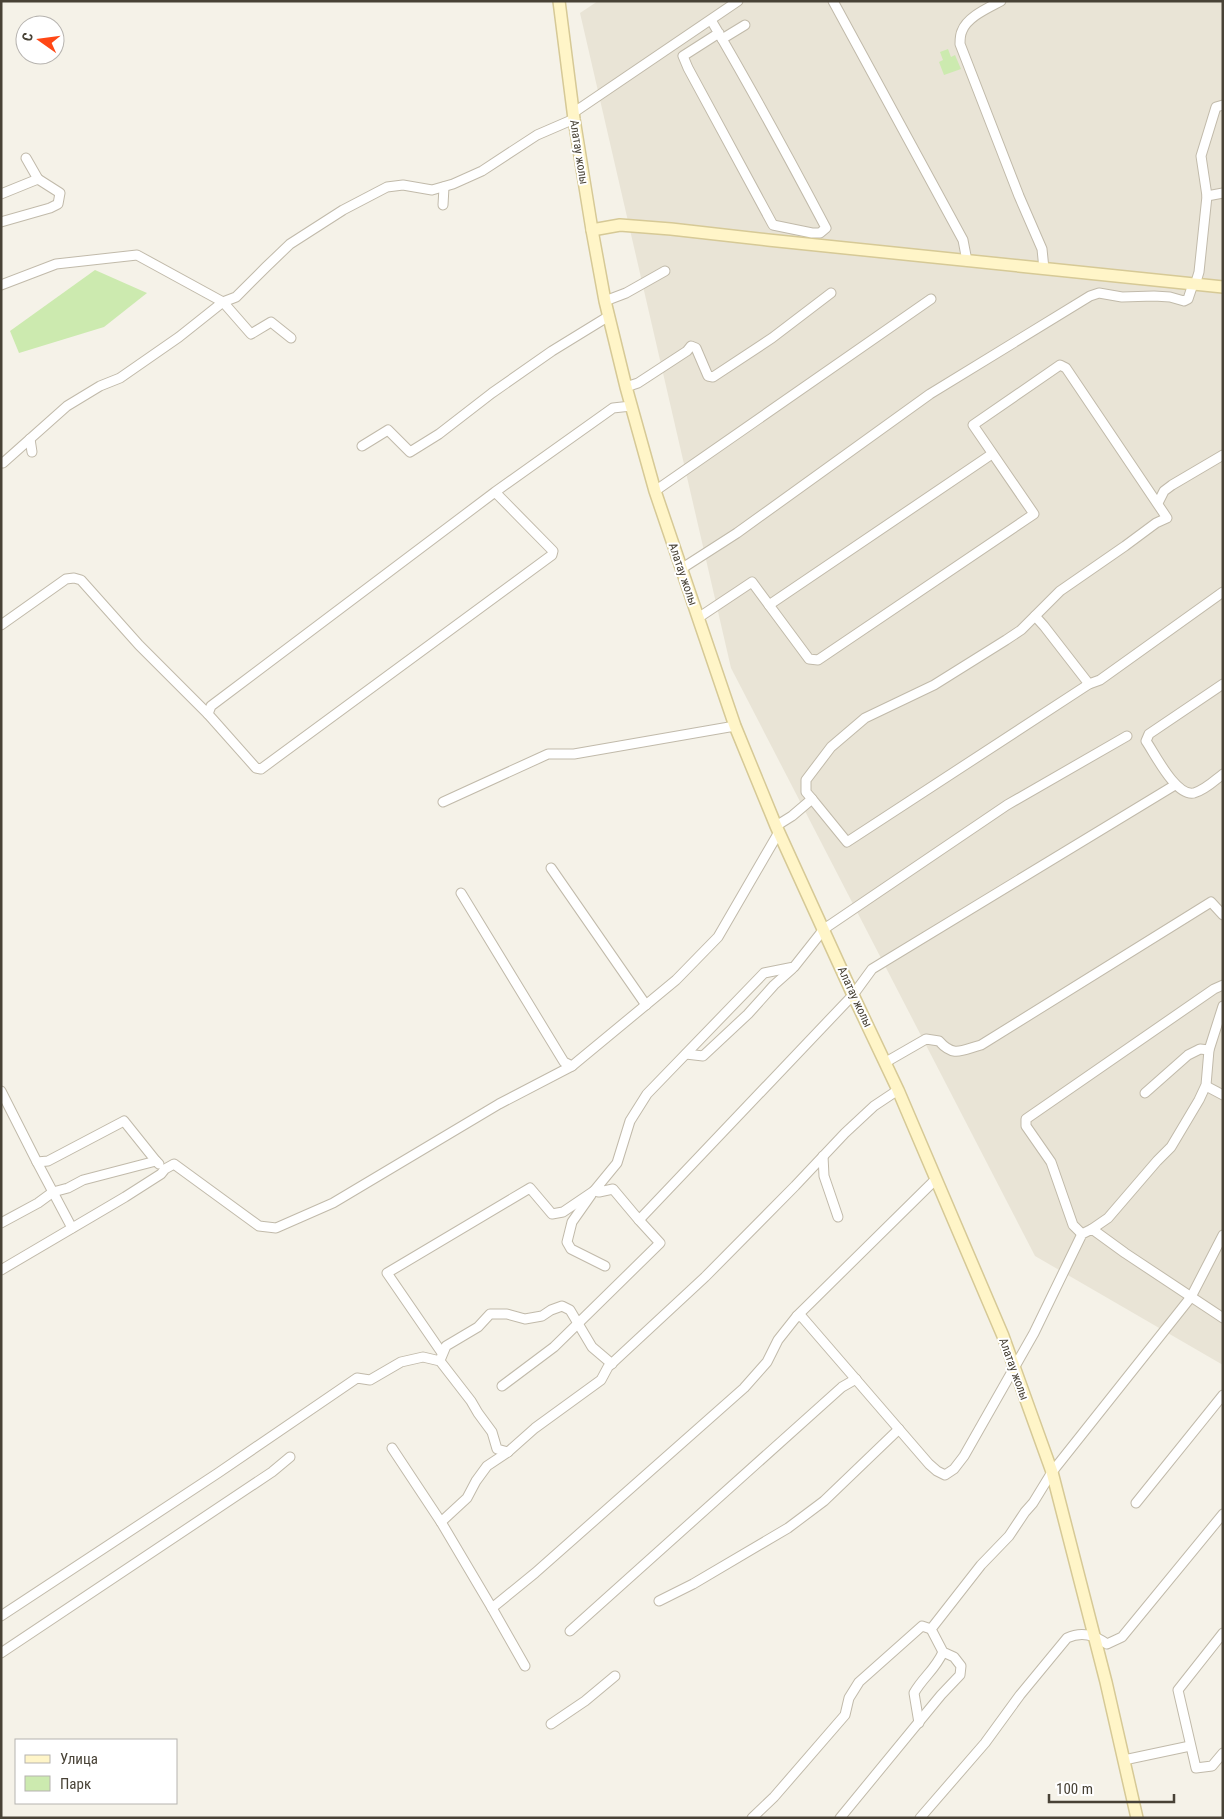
<svg xmlns="http://www.w3.org/2000/svg" width="1224" height="1819" font-family="'Roboto Condensed',sans-serif">
<rect width="100%" height="100%" fill="#f5f2e8"/>
<polygon fill="#e9e4d6" points="598,1 1223,1 1223,1365 1035,1256 731,668 580,13"/>
<g fill="#cceaaf">
<polygon points="948,49 951,57 955,55 961,69 944,75 939,62 943,60 940,52"/>
<polygon points="95,270 147,293 104,327 19,353 10,331"/>
</g>
<g fill="none" stroke-linecap="round" stroke-linejoin="round">
<g stroke="#c1baaa" stroke-width="11">
<g id="minor">
<polyline points="833,1 963,240 967,261"/>
<path d="M1001,1C988,8 967,17 962,31C960,35 960,40 960,44L1019,196L1042,249L1044,269"/>
<path d="M711,20C751,88 789,158 826,228L820,233H812L773,225L688,68L683,56L719,33"/>
<polyline points="722,39 745,25"/>
<polyline points="573,113 738,1"/>
<polyline points="26,158 38,179"/>
<polyline points="1,194 38,179 60,193 58,204 50,208 1,222"/>
<polyline points="1207,196 1201,156 1216,107 1223,105"/>
<polyline points="443,205 444,187"/>
<polyline points="1,285 56,264 137,255 223,302 236,297 266,267 290,244 343,210 387,187 403,185 432,190 453,184 482,171 537,135 574,119"/>
<polyline points="1195,285 1199,272 1207,196 1223,193"/>
<polyline points="605,301 626,293 665,271"/>
<polyline points="626,387 638,383 687,351 691,346 696,348 708,376 713,377 772,338 831,293"/>
<polyline points="30,439 32,452"/>
<polyline points="362,446 388,430 410,452 439,434 492,393 552,351 609,316"/>
<polyline points="1,462 3,463 67,406 100,386 120,378 179,337 223,302 251,334 271,322 291,338"/>
<polyline points="655,491 931,299"/>
<polyline points="495,492 553,551 552,555 261,769 256,768 208,714 211,706 495,492 613,408 631,406"/>
<polyline points="1158,503 1164,491 1172,485 1223,455"/>
<polyline points="681,569 737,533 930,394 1090,296 1099,293 1122,297 1154,296 1170,297 1184,301 1188,299 1193,284"/>
<polyline points="769,605 809,659 818,660 1034,514 973,425 1060,365 1066,368 1167,518 1156,523 1125,546 1060,591 1021,630 1006,640 934,685 865,718 831,747 806,780 806,792 812,799 792,816 776,826"/>
<polyline points="1035,616 1044,626 1089,684"/>
<polyline points="698,618 752,582 769,605 992,454"/>
<polyline points="1,625 66,579 74,578 81,580 139,645 208,714"/>
<path d="M1223,684L1149,734L1146,741C1155,754 1176,797 1194,793C1205,790 1214,781 1223,774"/>
<polyline points="1127,736 1007,805 824,929 794,967 764,973 647,1094 630,1121 617,1163 594,1191 599,1192 613,1189 639,1220 853,995 872,969 1175,785"/>
<polyline points="812,799 847,842 1089,684 1100,680 1223,592"/>
<polyline points="443,802 548,754 574,754 735,726"/>
<polyline points="551,868 646,1005"/>
<polyline points="461,893 564,1062 572,1066 676,980 718,937 779,832"/>
<polyline points="686,1054 703,1056 748,1014 774,985 792,969"/>
<path d="M886,1062L926,1039L939,1041C954,1058 962,1050 981,1045L1211,902L1223,915"/>
<polyline points="1206,1086 1223,1095"/>
<polyline points="1,1091 37,1162 48,1161 124,1121 156,1161"/>
<polyline points="1145,1093 1188,1055 1200,1049 1209,1050"/>
<polyline points="823,1156 824,1176 838,1217"/>
<polyline points="37,1162 72,1228"/>
<polyline points="591,1195 572,1222 567,1242 571,1249 605,1266"/>
<polyline points="1,1223 38,1203 53,1192 68,1188 83,1180 156,1161 159,1164"/>
<polyline points="1092,1229 1108,1218 1157,1161 1171,1147 1199,1100 1206,1085 1209,1050 1223,1006"/>
<polyline points="1082,1234 1073,1225 1051,1162 1026,1126 1026,1119 1214,989 1223,985"/>
<polyline points="1,1270 125,1197 161,1174 165,1169 174,1164 259,1226 276,1228 333,1203 499,1104 572,1066"/>
<polyline points="797,1316 936,1179"/>
<polyline points="442,1353 387,1273 530,1188 552,1214 563,1212 594,1191"/>
<polyline points="441,1358 446,1346 478,1327 490,1314 507,1314 525,1319 542,1316 551,1310 562,1306 570,1310 592,1347 612,1364"/>
<polyline points="502,1386 554,1347 660,1243 639,1220"/>
<polyline points="392,1448 441,1522 492,1608 535,1573 744,1388 767,1362 778,1340 797,1316 802,1317 929,1464 937,1471 945,1475 954,1469 964,1456 1034,1333 1082,1234 1092,1229 1125,1253 1223,1318"/>
<polyline points="1136,1503 1223,1395"/>
<polyline points="441,1522 467,1498 476,1481 487,1466 508,1452 535,1428 601,1380 608,1367 705,1277 795,1186 845,1133 874,1106 898,1090"/>
<polyline points="659,1601 693,1584 788,1528 824,1501 899,1429"/>
<polyline points="492,1608 525,1666"/>
<polyline points="1,1616 218,1473 357,1378 370,1380 401,1362 423,1357 440,1361 471,1401 478,1413 492,1432 497,1449 508,1452"/>
<polyline points="570,1631 842,1387 856,1379"/>
<polyline points="1223,1633 1178,1690 1196,1768 1212,1766 1223,1753"/>
<polyline points="1,1653 272,1472 290,1457"/>
<path d="M919,1723L914,1693C923,1677 935,1670 943,1652"/>
<polyline points="551,1724 585,1701 615,1676"/>
<polyline points="1124,1760 1190,1746"/>
<polyline points="752,1818 774,1797 845,1715 849,1698 859,1682 922,1626 931,1629"/>
<polyline points="840,1818 941,1695 960,1675 961,1666 954,1657 943,1652 931,1629 981,1565 1009,1536 1025,1512 1033,1503 1052,1472 1191,1297 1223,1235"/>
<path d="M920,1818L985,1743L1020,1695L1067,1638C1082,1631 1094,1635 1107,1644L1122,1637L1223,1514"/>
</g>
</g>
<g stroke="#d6c996" stroke-width="14">
<g id="secondary">
<polyline points="559,1 574,119 592,230 605,301 626,387 655,491 735,726 776,826 853,995 898,1090 1003,1336 1052,1472 1106,1682 1137,1818"/>
<polyline points="592,230 620,225 671,229 768,240 1223,287"/>
</g>
</g>
<use href="#minor" stroke="#fff" stroke-width="9"/>
<use href="#secondary" stroke="#fff5c8" stroke-width="11"/>
</g>
<g text-anchor="middle" dominant-baseline="central" stroke-width="4" stroke-linejoin="round" paint-order="stroke">
<g font-size="12" fill="#484236" stroke="#fff">
<text transform="translate(579 152) rotate(81)">Алатау жолы</text>
<text transform="translate(683 574) rotate(71)">Алатау жолы</text>
<text transform="translate(855 997) rotate(65)">Алатау жолы</text>
<text transform="translate(1014 1369) rotate(70)">Алатау жолы</text>
</g>
</g>
<rect width="1224" height="1819" fill="none" stroke="#484236" stroke-width="5"/>
<rect x="15" y="1739" width="162" height="65" fill="#ffffff" stroke="#b6b3af"/>
<rect x="25" y="1755" width="25" height="8" fill="#fff5c8" stroke="#b6b3af"/>
<text x="60" y="1764" font-size="15" fill="#484236">Улица</text>
<rect x="25" y="1776" width="25" height="15" fill="#cceaaf" stroke="#b6b3af"/>
<text x="60" y="1789" font-size="15" fill="#484236">Парк</text>
<g transform="translate(40 40) rotate(284)"><circle r="24" fill="#ffffff" stroke="#b6b3af"/>
<path d="M0-4L9 19L0 12L-9 19Z" fill="#ff4715"/>
<text y="-8" font-size="14" font-weight="bold" text-anchor="middle" fill="#484236">С</text>
</g>
<path d="M1049 1794v8h125v-8" fill="none" stroke="#484236" stroke-width="2.5"/>
<text x="1056" y="1794" font-size="15" fill="#484236" stroke="#ffffff" stroke-width="4" paint-order="stroke">100 m</text>
</svg>
